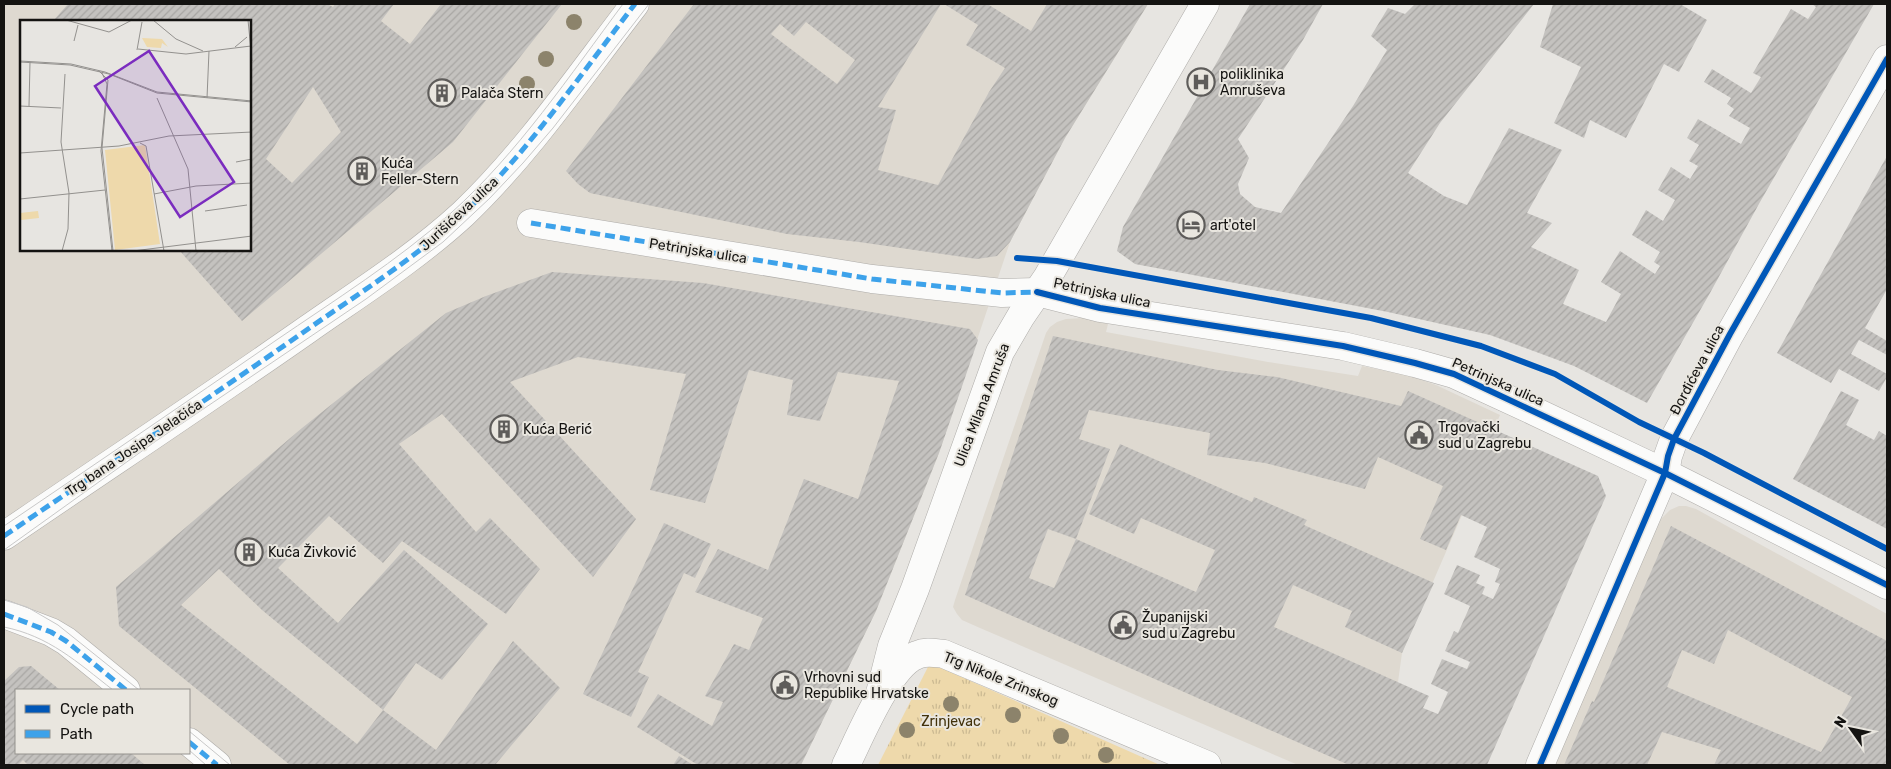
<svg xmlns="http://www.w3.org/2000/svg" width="1891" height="769" font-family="Rubik,sans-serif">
<defs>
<pattern id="grass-tufts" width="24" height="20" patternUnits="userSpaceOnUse" patternTransform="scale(1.25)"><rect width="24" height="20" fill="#eed9ab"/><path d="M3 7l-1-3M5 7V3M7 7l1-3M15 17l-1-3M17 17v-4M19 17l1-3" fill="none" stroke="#cbb992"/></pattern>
<pattern id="building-hatch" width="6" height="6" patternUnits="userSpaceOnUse" patternTransform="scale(1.25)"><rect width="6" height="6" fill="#c4c2bf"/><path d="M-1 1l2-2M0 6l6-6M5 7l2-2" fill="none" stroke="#a8a6a3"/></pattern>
</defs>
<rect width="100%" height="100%" fill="#e7e5e1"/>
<g fill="#ded9d0" fill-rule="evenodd">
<path d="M4,4H1148L1065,138L1010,242L939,453L876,611L801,765H4ZM21,21H250V250H21ZM16,690H189V753H16Z"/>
<polygon points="1083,318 1108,324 1106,332 1268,362 1358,376 1362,366 1408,375 1436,385 1500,415 1475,472 1472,492 1402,653 1398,682 1360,765 1298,765 980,628 962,620 957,614 953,607 955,600 1046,333 1050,327 1057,322 1066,319"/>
<polygon points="1679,506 1686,506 1696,509 1887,614 1887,765 1552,765 1661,519 1670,510"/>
</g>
<polygon fill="url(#grass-tufts)" points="930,663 1160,765 878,765"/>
<g fill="url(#building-hatch)" fill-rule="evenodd">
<path d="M68,4H327L333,7L335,4H394L381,21L410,44L441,4H562L453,142L242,321L179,250H250V21H53ZM313,87L341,132L292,183L266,159Z"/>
<path d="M694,4H941L878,107L896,110L878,170L938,185L989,92L1005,68L966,45L978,25L944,4H990L989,5L1031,31L1047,4H1148L1065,138L1010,242L997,256L977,259L859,242L787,234L590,193L578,184L566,171ZM806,22L855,60L837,84L771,34L780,24L794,36Z"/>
<polygon points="1250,4 1323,4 1303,40 1238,139 1249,158 1238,184 1240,194 1255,207 1281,213 1353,106 1387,50 1371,36 1388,8 1405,14 1415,4 1534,4 1440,123 1408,173 1444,196 1467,205 1509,128 1562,150 1527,213 1552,223 1531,247 1579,270 1563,304 1606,322 1621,294 1601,282 1620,251 1655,274 1660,266 1654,262 1660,252 1632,235 1646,210 1663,221 1675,200 1658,190 1671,167 1690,179 1698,166 1689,161 1699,145 1687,138 1698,119 1741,144 1750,128 1729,116 1734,109 1727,104 1731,98 1704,82 1712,69 1751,93 1761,77 1753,73 1791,9 1808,19 1816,7 1812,4 1874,4 1760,202 1710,293 1647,403 1574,366 1490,335 1388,312 1135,264 1117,251 1123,227"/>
<polygon points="1553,4 1680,4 1707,20 1679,72 1664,64 1626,138 1590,120 1584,138 1554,123 1581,67 1540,47"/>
<polygon points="1887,156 1887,292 1886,291 1865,328 1887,341 1887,355 1859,340 1851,354 1887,374 1887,377 1879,391 1839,369 1831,383 1777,353"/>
<path d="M552,272L703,283L970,329L978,340L939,453L876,611L801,765H698L637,727L658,694L712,726L723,702L705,696L734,644L749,650L763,618L695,592L718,549L768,570L804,479L858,499L899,381L838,372L820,421L787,415L793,380L749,370L705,503L650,490L686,374L578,357L510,382L636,519L593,577L442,414L399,444L476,532L490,518L540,569L506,614L402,541L383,563L329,516L278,568L338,623L404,550L488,624L442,680L416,663L383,710L436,750L513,641L560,688L495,765H290L119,626L116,587L302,428L446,313L486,296ZM219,569L262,610L383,710L357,744L181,605Z"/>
<path d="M1053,336L1218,370L1277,377L1401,406L1408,391L1598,476L1606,496L1487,765H1349L965,595ZM1089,410L1210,433L1207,455L1265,463L1365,489L1378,457L1443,486L1420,539L1446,550L1461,515L1487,527L1474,557L1500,569L1495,582L1500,584L1493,599L1482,594L1485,587L1476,583L1480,575L1457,565L1444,594L1470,606L1458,633L1454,631L1445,651L1470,662L1467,669L1442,659L1431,684L1448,692L1438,714L1423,708L1429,696L1274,627L1293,585L1352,611L1345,627L1402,653L1434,583L1304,525L1307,520L1254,497L1252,502L1120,444L1089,514L1134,534L1141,518L1215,550L1196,592L1076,539L1054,588L1029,578L1048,529L1076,539L1110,449L1079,439Z"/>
<polygon points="1841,391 1859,400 1846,425 1874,440 1879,431 1887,436 1887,529 1793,479"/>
<polygon points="664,523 711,544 695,578 684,573 638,672 649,677 631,717 583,694"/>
<path d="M1671,526L1887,641V765H1714L1721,750L1662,732L1647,765H1564L1592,701L1594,702ZM1728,630L1852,697L1821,752L1667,687L1682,650L1714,664Z"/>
<polygon points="31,666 60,690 16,690 16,753 131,753 145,765 28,765 23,760 18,765 4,765 4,681 19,667"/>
<polygon points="679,756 693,765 673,765"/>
</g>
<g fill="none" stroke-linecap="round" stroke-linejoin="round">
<g stroke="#aeaca9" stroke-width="29">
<g id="minor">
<polyline points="531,223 872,279 1002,293 1037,292 1100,308 1343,346 1415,363 1454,374 1536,412 1665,473 1887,585"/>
<path d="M4,536C105,467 208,399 308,329C361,292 415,258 463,214C528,152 580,75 635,4"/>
<polyline points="4,614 51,632 66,641 126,690"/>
<polyline points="879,697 892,646 915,589 1000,352 1021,316 1047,278 1205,4"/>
<polyline points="189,742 217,765"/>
<path d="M846,765C859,739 889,665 917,655C926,651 934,653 944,654L1207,765"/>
<polyline points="1540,765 1665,473 1668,456 1674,439 1730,334 1887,59"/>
</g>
</g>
<use href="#minor" stroke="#fbfbfa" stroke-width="28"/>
<g stroke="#c8c8c8" stroke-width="1">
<path d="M4,526C94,465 185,403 275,341C335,300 397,261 451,213C518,153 570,75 623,4"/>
<polyline points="4,550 156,441 366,299 443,242 490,198 523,163 553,128 649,4"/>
<polyline points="4,600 27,607 58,625 139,690"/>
<path d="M4,627C49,636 77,662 113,690"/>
<polyline points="189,731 230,765"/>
<polyline points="189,750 206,765"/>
</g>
<g stroke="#3da2ea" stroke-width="5" stroke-dasharray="10 5" stroke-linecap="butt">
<polyline points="531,223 872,279 1002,293 1037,292"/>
<path d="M4,536C105,467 208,399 308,329C361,292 415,258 463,214C528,152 580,75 635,4"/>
<polyline points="4,614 51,632 66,641 126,690"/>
<polyline points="189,742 217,765"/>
</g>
<g stroke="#e9e6df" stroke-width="9">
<g id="cycleway">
<polyline points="1017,258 1057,261 1371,318 1481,346 1555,374 1639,422 1704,453 1887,549"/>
<polyline points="1037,292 1100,308 1343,346 1415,363 1454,374 1665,473 1887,585"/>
<polyline points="1540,765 1665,473 1668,456 1674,439 1730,334 1887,59"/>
</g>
</g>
<use href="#cycleway" stroke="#0057b8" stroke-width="6"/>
</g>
<g fill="#8c836b">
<circle cx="574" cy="22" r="8"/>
<circle cx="546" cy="59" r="8"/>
<circle cx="527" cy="84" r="8"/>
<circle cx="951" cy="704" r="8"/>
<circle cx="1013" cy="715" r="8"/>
<circle cx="907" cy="730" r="8"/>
<circle cx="1061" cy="736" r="8"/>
<circle cx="1106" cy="755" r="8"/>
</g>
<defs>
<g id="hospital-ring" transform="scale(1.4375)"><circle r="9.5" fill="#e9e6df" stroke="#5e5c5a" stroke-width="1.5"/><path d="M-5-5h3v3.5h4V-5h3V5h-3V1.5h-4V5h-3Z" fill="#5e5c5a"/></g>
<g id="building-ring" transform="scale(1.4375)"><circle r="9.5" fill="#e9e6df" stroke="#5e5c5a" stroke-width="1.5"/><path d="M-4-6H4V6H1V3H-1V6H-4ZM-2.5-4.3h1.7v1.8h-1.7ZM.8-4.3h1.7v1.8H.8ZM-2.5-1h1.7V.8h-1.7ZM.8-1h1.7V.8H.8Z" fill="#5e5c5a"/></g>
<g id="hotel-ring" transform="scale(1.4375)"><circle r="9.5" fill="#e9e6df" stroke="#5e5c5a" stroke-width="1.5"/><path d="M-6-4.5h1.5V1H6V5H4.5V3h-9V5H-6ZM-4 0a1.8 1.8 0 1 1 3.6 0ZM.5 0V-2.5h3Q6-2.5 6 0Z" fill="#5e5c5a"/></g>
<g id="civic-ring" transform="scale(1.4375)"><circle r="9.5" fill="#e9e6df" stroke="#5e5c5a" stroke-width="1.5"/><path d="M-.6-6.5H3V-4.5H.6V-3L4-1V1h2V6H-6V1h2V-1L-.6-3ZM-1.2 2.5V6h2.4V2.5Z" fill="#5e5c5a"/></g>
</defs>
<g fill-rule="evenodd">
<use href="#hospital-ring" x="1201" y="82"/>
<use href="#building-ring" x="442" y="93"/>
<use href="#building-ring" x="362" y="171"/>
<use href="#hotel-ring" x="1191" y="225"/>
<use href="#building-ring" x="504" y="429"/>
<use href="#civic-ring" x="1419" y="435"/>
<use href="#building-ring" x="249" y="552"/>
<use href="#civic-ring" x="1123" y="625"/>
<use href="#civic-ring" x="785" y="685"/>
</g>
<g text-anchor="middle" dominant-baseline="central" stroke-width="4" stroke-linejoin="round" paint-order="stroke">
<g font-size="14" fill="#141311" stroke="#e9e6df" text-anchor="start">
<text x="1220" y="74">poliklinika<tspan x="1220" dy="16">Amruševa</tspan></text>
<text x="461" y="93">Palača Stern</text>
<text x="381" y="163">Kuća<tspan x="381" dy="16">Feller-Stern</tspan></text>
<text x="1210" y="225">art'otel</text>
<text x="1438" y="427">Trgovački<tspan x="1438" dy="16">sud u Zagrebu</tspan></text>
<text x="523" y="429">Kuća Berić</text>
<text x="268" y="552">Kuća Živković</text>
<text x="1142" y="617">Županijski<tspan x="1142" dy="16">sud u Zagrebu</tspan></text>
<text x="804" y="677">Vrhovni sud<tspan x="804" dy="16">Republike Hrvatske</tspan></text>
</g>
<g font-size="14" fill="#141311" stroke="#e9e6df">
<text transform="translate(459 214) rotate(-43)">Jurišićeva ulica</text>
<text transform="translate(698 251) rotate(9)">Petrinjska ulica</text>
<text transform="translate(1102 293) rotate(12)">Petrinjska ulica</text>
<text transform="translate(1697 370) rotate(-62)">Đorđićeva ulica</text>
<text transform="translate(1498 382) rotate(24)">Petrinjska ulica</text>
<text transform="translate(982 405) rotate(-69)">Ulica Milana Amruša</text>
<text transform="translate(134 448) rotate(-34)">Trg bana Josipa Jelačića</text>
<text transform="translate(1001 679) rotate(22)">Trg Nikole Zrinskog</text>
</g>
<g font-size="14" fill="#42320b" stroke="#e9e6df">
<text x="951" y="721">Zrinjevac</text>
</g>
</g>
<g transform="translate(20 20)">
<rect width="231" height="231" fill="#e7e5e1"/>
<path d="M122,18L142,19L148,27L142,23L141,28L127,27ZM125,125L140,224L95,230L85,130ZM18,191L19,198L1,200L0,193Z" fill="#eed9ab"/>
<path fill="none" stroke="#93918e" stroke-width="1" d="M46,0L89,12L112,0M133,0L156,19L183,31M228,0L232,41M54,21L58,5M215,27L227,17M118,29L166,34L231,26M117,30L122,2M0,41L51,44L85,52L137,72L232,81M0,42L50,45L89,54L137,73L232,82M79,51L88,60L82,128L93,231M82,53L87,64L81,131L92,231M137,78L168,149L176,231M187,78L189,31M0,86L41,88M9,86L10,42M120,123L126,126L144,231M0,133L99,126L149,116L232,112M216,142L232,139M134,174L176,166L232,163M0,179L85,170M185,191L227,185M42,231L48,209L49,173L41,122L45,54M113,231L232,216"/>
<path fill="#7b2cbf" fill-opacity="0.15" stroke="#7b2cbf" stroke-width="2.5" d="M129,31L214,162L160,197L75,66Z"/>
<rect width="231" height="231" fill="none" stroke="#141311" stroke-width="2.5"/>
</g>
<rect width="1891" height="769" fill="none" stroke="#141311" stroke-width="10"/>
<rect x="15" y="689" width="175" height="65" fill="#e9e6df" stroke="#94928d"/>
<rect x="25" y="705" width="25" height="8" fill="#0057b8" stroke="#94928d"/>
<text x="60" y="714" font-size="15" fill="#141311">Cycle path</text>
<rect x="25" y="730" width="25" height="8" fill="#3da2ea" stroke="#94928d"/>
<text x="60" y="739" font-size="15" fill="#141311">Path</text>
<g transform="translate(1851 729) rotate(303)" stroke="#e9e6df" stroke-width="4" paint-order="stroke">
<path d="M0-4L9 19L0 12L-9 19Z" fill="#141311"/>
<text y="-8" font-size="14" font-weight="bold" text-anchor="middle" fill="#141311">N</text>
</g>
</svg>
